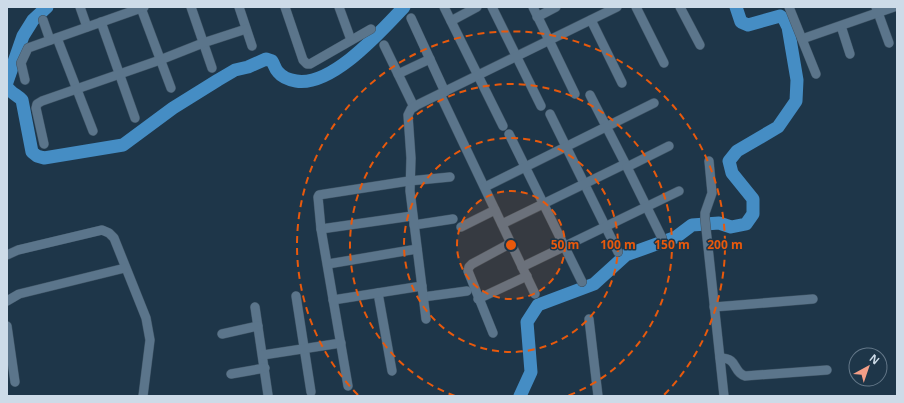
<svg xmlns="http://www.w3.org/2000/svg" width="904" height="403" font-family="'Open Sans',sans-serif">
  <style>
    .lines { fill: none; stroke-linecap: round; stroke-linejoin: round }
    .river { stroke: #458dc4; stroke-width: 13 }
    .minor-casing { stroke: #3d5263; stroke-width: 10 }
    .minor { stroke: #5b758b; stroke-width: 9 }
    .ring { fill: none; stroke: #e8590c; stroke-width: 2; stroke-dasharray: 7 5 }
    .centre { fill: #e8590c; stroke: #1e3649; stroke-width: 2 }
    .ring-label { font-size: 12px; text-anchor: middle; font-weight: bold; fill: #e8590c; stroke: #1e3649; stroke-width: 3; stroke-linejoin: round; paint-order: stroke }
  </style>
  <rect width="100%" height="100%" fill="#1e3649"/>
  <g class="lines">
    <g class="river">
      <path d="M7 82 23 36 33 20 47 7"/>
      <path d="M7 87C11 93 17 95 22 100L32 152 37 156 44 158 123 145 173 108 218 80 235 70 248 67 266 59 272 61C274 64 275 69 278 72 282 77 290 80 296 81 332 87 381 31 404 7"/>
      <path d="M520 396 531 372 527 322 538 305 594 284 626 255 676 237 692 225 719 223 731 227 746 224 753 214V199L732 173 729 161 737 151 778 127 796 101 797 80 788 27 784 19 780 16 748 25 741 22 736 7"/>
    </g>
    <g class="minor-casing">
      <g id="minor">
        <path d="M80 7 87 27"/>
        <path d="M191 7 212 68"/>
        <path d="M239 7 252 46"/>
        <path d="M285 7 303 60 307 64H310L371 29"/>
        <path d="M339 7 351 40"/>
        <path d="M444 7 503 126"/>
        <path d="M492 7 541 106"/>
        <path d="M533 7 575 94"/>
        <path d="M636 7 664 63"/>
        <path d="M680 7 700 45"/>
        <path d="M789 7 816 74"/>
        <path d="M876 7 889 43"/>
        <path d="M141 8 171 88"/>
        <path d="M537 17 556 7"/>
        <path d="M411 18 445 92"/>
        <path d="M43 20 50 40"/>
        <path d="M591 20 622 83"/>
        <path d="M451 21 477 7"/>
        <path d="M101 22 135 118"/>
        <path d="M841 26 850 54"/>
        <path d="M57 38 93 131"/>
        <path d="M802 39 894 7"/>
        <path d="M384 45 414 107"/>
        <path d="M398 74 430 59"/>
        <path d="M25 80 21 63 28 48 144 7"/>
        <path d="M440 94 535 294"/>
        <path d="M590 95 627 167"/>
        <path d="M550 114 618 252"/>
        <path d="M509 134 582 282"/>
        <path d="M44 144 36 108 37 104 42 101 160 60 203 43 246 29"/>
        <path d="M709 161 712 193 705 213V219L724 396"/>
        <path d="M485 187 654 103"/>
        <path d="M502 224 625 164"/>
        <path d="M414 225 453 219"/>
        <path d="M461 227 495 210"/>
        <path d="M321 229 412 216"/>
        <path d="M662 238 627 167 669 146"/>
        <path d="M7 255 18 250 102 230 109 233 114 238 146 318 150 340 143 396"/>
        <path d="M328 264 417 249"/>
        <path d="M522 267 679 191"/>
        <path d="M378 293 392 371"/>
        <path d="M296 296 311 392"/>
        <path d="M423 297 467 291"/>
        <path d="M478 299 527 276"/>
        <path d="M333 300 422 286"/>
        <path d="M7 301 19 294 125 268"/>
        <path d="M255 307 268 395"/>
        <path d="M714 307 813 299"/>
        <path d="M426 319 410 191 411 158 408 115 411 109 417 105 617 7"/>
        <path d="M589 319 598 396"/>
        <path d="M7 326 15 382"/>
        <path d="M493 333 468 271 469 267 472 264 511 243"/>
        <path d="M222 334 258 326"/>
        <path d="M263 355 341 343"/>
        <path d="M720 358C739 358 732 372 745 376L827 370"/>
        <path d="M231 374 265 368"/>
        <path d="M348 386 321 229 318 197 319 195 325 194 409 181 450 177"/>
      </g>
    </g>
    <use href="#minor" class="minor"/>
  </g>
  <circle cx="511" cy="245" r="54" fill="#e8590c" fill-opacity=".12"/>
  <g class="ring">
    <circle cx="511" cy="245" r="54"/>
    <circle cx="511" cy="245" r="107"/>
    <path d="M455 396A161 161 0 1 1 567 396"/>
    <path d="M358 395A214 214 0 1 1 664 395"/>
  </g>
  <circle cx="511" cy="245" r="6" class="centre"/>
  <g class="ring-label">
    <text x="565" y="249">50 m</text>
    <text x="618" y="249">100 m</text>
    <text x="672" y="249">150 m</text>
    <text x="725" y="249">200 m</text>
  </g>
  <rect width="904" height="403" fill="none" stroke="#cddbe8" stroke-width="16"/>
  <g transform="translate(868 367) rotate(40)"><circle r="19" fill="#1e3649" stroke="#647889"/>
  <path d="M0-3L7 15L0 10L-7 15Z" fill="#f49e87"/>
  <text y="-6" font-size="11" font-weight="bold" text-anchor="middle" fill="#cddbe8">N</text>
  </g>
</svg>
